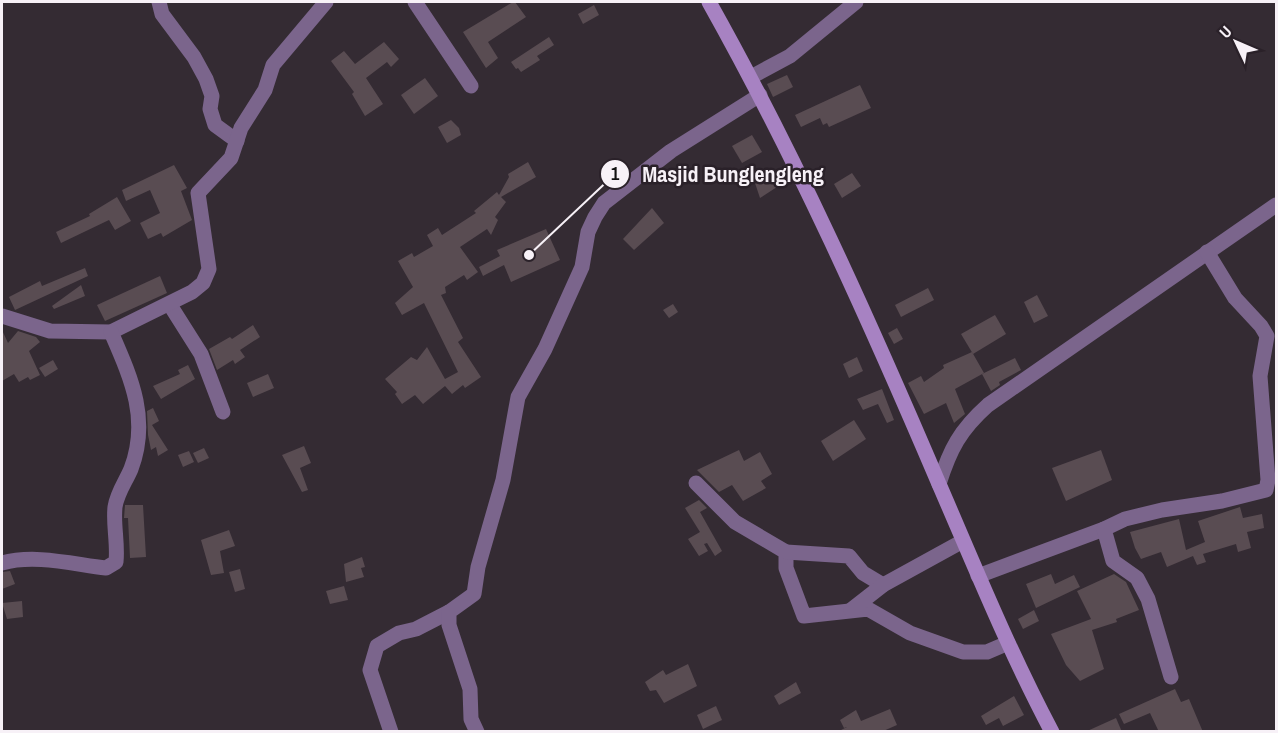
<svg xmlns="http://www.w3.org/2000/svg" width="1278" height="733" font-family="'Archivo Narrow',sans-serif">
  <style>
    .building { fill: #594c52 }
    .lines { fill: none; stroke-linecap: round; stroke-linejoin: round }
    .street { stroke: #7b658c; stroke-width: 15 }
    .secondary { stroke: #a782c2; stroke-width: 15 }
    .leader { fill: none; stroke: #f7f1f7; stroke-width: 2 }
    .callout-dot { fill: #f7f1f7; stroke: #2a2129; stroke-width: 2 }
    .mark-label { font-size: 18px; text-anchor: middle; font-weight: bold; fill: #111 }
    .callout-label { font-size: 22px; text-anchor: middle; font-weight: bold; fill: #f7f1f7; stroke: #2a2129; stroke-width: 5; stroke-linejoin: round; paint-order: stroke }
  </style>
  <rect width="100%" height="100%" fill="#342b33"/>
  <g class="building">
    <path d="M513 2H515L526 17 488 42 498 58 486 68 463 32Z"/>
    <path d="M594 5 599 15 583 24 578 14Z"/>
    <path d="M549 37 554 45 537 56 540 60 521 72 518 68 516 69 511 62Z"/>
    <path d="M384 42 399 59 391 67 387 62 366 78 383 104 365 116 352 94 354 92 331 61 344 51 355 64Z"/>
    <path d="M787 75 793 87 773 97 767 84Z"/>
    <path d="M425 78 438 96 414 114 401 95Z"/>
    <path d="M860 85 871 108 829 127 827 123 823 125 820 118 801 127 795 115Z"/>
    <path d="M451 120 459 128 461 135 447 143 438 127Z"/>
    <path d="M752 135 762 152 742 163 732 146Z"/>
    <path d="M528 162 536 177 501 197 506 202 495 217 498 220 491 235 487 229 460 247 478 272 467 280 464 275 445 287 446 293 441 295 463 338 458 342 481 377 465 388 463 385 452 394 445 386 423 404 415 395 402 404 395 394 397 392 385 379 411 357 417 360 427 347 445 379 458 372 424 303 402 315 395 303 413 287 398 261 412 253 414 257 433 246 427 235 438 228 442 235 476 213 474 211 497 192 499 195 509 177 508 174Z"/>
    <path d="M174 165 187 188 181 191 192 220 163 237 161 233 148 239 140 223 160 213 150 190 126 201 122 190Z"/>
    <path d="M772 173 780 185 760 198 755 183Z"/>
    <path d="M852 173 861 186 842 198 834 184Z"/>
    <path d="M117 197 131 221 115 230 109 220 61 243 56 232 90 216 89 214Z"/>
    <path d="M652 208 664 223 634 250 623 239Z"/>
    <path d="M546 229 560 260 511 282 504 265 483 276 479 267 500 256 497 250Z"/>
    <path d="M85 268 88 276 15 310 9 297 40 281 42 286Z"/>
    <path d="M160 276 167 293 105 321 97 305Z"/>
    <path d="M81 285 85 296 54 309 52 306Z"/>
    <path d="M928 288 934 300 901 317 895 305Z"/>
    <path d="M1037 295 1048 316 1034 323 1024 302Z"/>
    <path d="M673 304 678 312 669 318 663 310Z"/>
    <path d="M995 315 1006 334 973 354 961 334Z"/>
    <path d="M253 325 260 337 240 350 245 357 235 364 233 360 217 370 209 349 230 337 232 339Z"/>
    <path d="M897 328 903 339 894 344 888 333Z"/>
    <path d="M2 330 8 343 18 331 36 337 40 342 29 351 40 375 30 380 28 377 19 382 14 374 2 381Z"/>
    <path d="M972 352 984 373 955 389 965 414 954 423 946 403 924 414 908 383 921 376 924 382 944 368 943 365Z"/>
    <path d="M857 357 863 371 849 378 843 364Z"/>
    <path d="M1015 358 1021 370 999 382 1000 385 991 391 982 374Z"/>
    <path d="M53 360 58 369 45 377 39 368Z"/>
    <path d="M188 365 195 379 161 399 153 386 180 374 178 370Z"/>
    <path d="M268 374 274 388 253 397 247 383Z"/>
    <path d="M882 389 894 420 887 423 878 404 863 410 857 399Z"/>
    <path d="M153 408 159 421 152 425 168 450 158 456 156 447 151 450 148 435 147 411Z"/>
    <path d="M854 420 866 439 833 461 821 441Z"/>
    <path d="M304 446 311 463 300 468 308 490 302 492 282 455Z"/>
    <path d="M204 448 209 458 198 463 193 453Z"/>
    <path d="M739 450 744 461 760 452 772 474 761 481 766 488 743 501 732 485 719 492 697 470Z"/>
    <path d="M1101 450 1112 480 1066 501 1052 468Z"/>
    <path d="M189 451 194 462 183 467 178 455Z"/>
    <path d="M699 500 707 508 700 512 722 551 715 556 707 543 704 544 708 551 699 556 688 539 700 532 685 508Z"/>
    <path d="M125 505H143L146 557 130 558 128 518H124Z"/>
    <path d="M1240 507 1243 518 1262 514 1264 528 1247 532 1251 548 1238 552 1236 544 1203 554 1206 562 1197 565 1193 556 1167 567 1161 552 1141 559 1135 548 1130 532 1179 519 1186 550 1205 542 1198 521Z"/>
    <path d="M229 530 235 546 220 551 224 573 211 575 201 540Z"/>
    <path d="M362 557 365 567 361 568 364 577 346 582 344 564Z"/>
    <path d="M240 569 245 589 235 592 229 572Z"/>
    <path d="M10 571 15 584 2 589V572Z"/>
    <path d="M1051 574 1055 584 1074 575 1080 587 1036 608 1026 584Z"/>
    <path d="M1114 574 1126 582 1139 610 1116 619 1117 622 1092 630 1104 669 1080 681 1066 665 1051 634 1091 619 1077 591Z"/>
    <path d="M344 586 348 600 330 604 326 591Z"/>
    <path d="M22 601 23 617 7 619 2 603Z"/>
    <path d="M1034 610 1039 621 1023 629 1018 619Z"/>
    <path d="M688 664 697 686 664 703 656 690 650 691 645 682 663 670 666 675Z"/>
    <path d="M796 682 801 693 779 705 774 696Z"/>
    <path d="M1175 689 1181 702 1189 699 1203 732H1159L1150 713 1124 724 1119 714Z"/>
    <path d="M1014 696 1024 715 1003 726 999 718 986 725 981 716Z"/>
    <path d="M716 706 722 720 703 729 697 715Z"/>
    <path d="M890 709 897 725 881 732H837L847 727 844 728 840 720 856 710 861 721Z"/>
    <path d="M1116 718 1122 732H1085Z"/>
  </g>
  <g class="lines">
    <g class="street">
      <path d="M159 2 162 14 194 57 206 79 212 96 210 109 215 125 237 141"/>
      <path d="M415 2 471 86"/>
      <path d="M751 77 790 56 856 2"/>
      <path d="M170 305 201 354 223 412"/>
      <path d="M2 316 50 331 111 332 192 292 203 283 209 269 198 193 231 158 241 128 265 90 273 65 326 2"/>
      <path d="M696 483 735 522 786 552V568L804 616 868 609 910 633 963 652H987L1008 643"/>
      <path d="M939 484C950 449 960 430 988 405L1276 205"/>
      <path d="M786 552 849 556 863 573 883 585"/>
      <path d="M2 563C35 554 72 564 106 568L116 562C118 543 113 525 115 507 117 493 126 481 131 469 150 419 131 378 111 332"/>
      <path d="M978 576 1104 529"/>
      <path d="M851 610 883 585 963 541"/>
      <path d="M1171 677 1148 599 1137 578 1113 561 1104 529 1125 519 1162 510 1222 501 1266 490 1268 480 1260 376 1267 336 1261 326 1235 298 1207 252"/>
      <path d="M391 732 370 670 377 646 399 633 416 629 449 612"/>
      <path d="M477 732 471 719 470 689 449 625V612L474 594 478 567 503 480 518 397 545 349 582 267 588 232 595 217 604 203 671 151 760 95"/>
    </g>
    <path class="secondary" d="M709 2C796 157 869 320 939 484 975 567 1009 651 1052 732"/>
  </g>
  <path class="leader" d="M529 255L615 174"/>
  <g class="callout-dot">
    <circle cx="529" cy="255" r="6"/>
    <circle cx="615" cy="174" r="15"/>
  </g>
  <g class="mark-label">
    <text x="615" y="180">1</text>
  </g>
  <g class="callout-label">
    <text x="733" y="182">Masjid Bunglengleng</text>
  </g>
  <rect width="1278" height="733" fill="none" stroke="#f7f1f7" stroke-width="6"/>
  <g transform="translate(1236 42) rotate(314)" stroke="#2a2129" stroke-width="4.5" paint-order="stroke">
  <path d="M0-4.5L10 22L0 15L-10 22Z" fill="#f7f1f7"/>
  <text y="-9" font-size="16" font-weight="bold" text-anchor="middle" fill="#f7f1f7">U</text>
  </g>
</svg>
